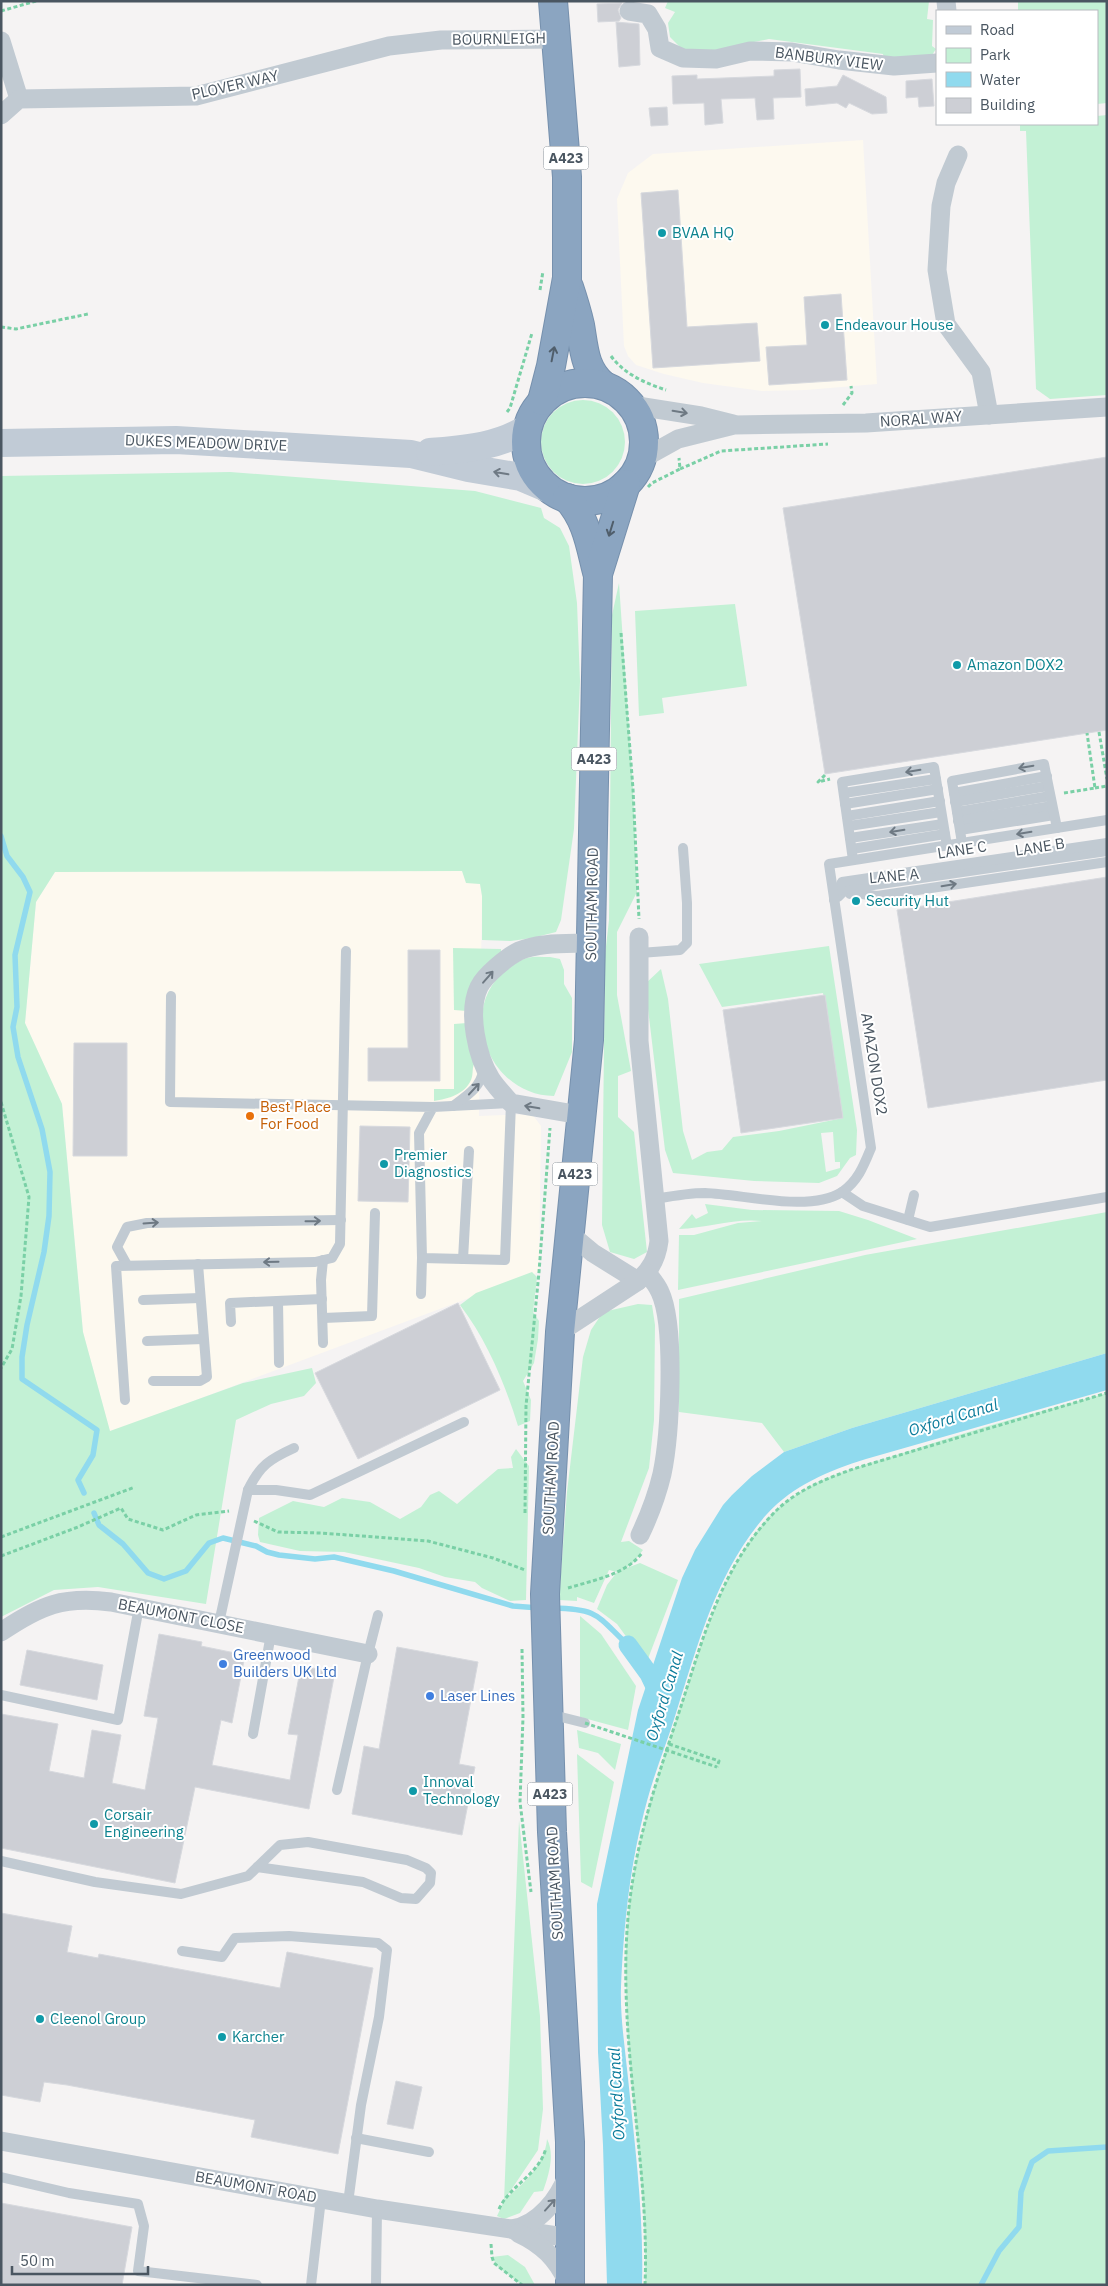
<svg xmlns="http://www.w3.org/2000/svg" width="1108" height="2286" font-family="'IBM Plex Sans',sans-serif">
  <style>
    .commercial { fill: #fdf9ef }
    .green { fill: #c3f1d5; fill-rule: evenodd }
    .water { fill: #90daee }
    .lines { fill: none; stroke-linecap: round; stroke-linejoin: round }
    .stream { stroke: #90daee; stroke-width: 5.5 }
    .canal { stroke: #90daee; stroke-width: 19 }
    .building { fill: #cdcfd5; stroke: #d7d9de }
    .highway-casing { stroke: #7690ad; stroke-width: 30 }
    .path { stroke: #7ad0a6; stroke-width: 3; stroke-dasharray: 4 2.5; stroke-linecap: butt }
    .lane { stroke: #c1cad2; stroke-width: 10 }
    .street { stroke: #c1cad2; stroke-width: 19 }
    .secondary { stroke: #c1cbd6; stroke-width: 28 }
    .highway { stroke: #8ba5c1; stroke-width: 28 }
    .path-bridge { stroke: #7ad0a6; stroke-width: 3; stroke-dasharray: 4 2.5; stroke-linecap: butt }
    .oneway { stroke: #505e6b }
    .oneway2 { stroke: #6e7983 }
    .oneway3 { stroke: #6e7984 }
    .culture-dot { fill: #0f9aa8; stroke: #fff; stroke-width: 2 }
    .food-dot { fill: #e8710a; stroke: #fff; stroke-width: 2 }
    .shop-dot { fill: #3f7fe0; stroke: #fff; stroke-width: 2 }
    .labels { text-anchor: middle; stroke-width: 4; stroke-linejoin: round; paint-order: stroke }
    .shield { fill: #fff; stroke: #808990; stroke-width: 1 }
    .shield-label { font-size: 14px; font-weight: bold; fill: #4a5661 }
    .street-label { font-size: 15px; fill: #4a5661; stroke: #fff }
    .culture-label { font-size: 15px; fill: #0d838f; stroke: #fff; text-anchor: start }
    .food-label { font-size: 15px; fill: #c56008; stroke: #fff; text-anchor: start }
    .shop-label { font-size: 15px; fill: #366cbe; stroke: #fff; text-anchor: start }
    .water-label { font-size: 16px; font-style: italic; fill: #0c7c9b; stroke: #fff }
  </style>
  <rect width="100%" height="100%" fill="#f5f3f3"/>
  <g class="commercial">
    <path d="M863 140 877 384 806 390 762 391 703 383 664 374 636 365 628 356 624 346 617 199 628 173 653 154Z"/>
    <path d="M462 871 480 883 482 896 479 1116 532 1114 541 1126 539 1272 110 1432 83 1332 62 1104 25 1023 36 902 55 872Z"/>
  </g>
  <g class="green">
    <path d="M668 1H929L927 19 933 20 932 46 936 49 932 55 884 59 883 54 769 39 710 51 685 52 670 37 668 23 675 12 665 8Z"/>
    <path d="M1018 1H1107V103L1097 104V11H1018Z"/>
    <path d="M1107 115V395L1050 399 1036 389 1026 131H1020V124H1097V116Z"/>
    <circle cx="583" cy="442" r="42"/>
    <path d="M230 472 475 491 541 508 544 518 560 528 569 546 577 603 580 681 574 829 561 920 556 932 532 938 511 941 482 940V896L480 884 466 883 462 871 55 872 36 902 25 1023 62 1104 83 1332 110 1431 243 1383 312 1368 316 1383 304 1396 271 1404 236 1420 206 1604 98 1587 54 1590 1 1617V476Z"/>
    <path d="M619 583 633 789 637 892 617 932V995L631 1071 618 1076V1117L634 1132 647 1252 634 1259 610 1252 602 1225 605 955 609 920 612 615Z"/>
    <path d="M735 604 747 686 662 698 664 713 639 716 635 611Z"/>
    <path d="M829 946 857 1130 856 1155 850 1158 837 1176 819 1183 754 1181 673 1173 665 1150 645 984 661 969 668 999 683 1131 692 1160 707 1152 722 1150 733 1137 779 1131 843 1118 823 993 722 1007 699 964ZM833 1132 835 1162H840V1168L826 1172 821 1133Z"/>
    <path d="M453 948 501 949V953L467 1011 454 1010Z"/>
    <path d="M550 957 560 959 564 970V984L572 998V1052L554 1096C490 1096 455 1010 507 969 513 965 520 960 527 958 534 956 542 957 550 957Z"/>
    <path d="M467 1023 476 1061C471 1067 474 1073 471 1080 465 1094 448 1099 434 1101V1089H454V1024Z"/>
    <path d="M705 1204 752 1210 839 1211 868 1220 917 1239 678 1290 679 1235H694L738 1223 762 1221C734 1218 707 1228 679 1229L692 1214 696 1219 708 1213Z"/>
    <path d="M1107 1212V1353L852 1428 784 1452 762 1423 679 1412V1299L865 1255Z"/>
    <path d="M532 1272 537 1277 533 1312 539 1321 538 1339 534 1363 523 1381 531 1400 530 1421 518 1426C505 1384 487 1340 460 1305L476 1293Z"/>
    <path d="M638 1304 652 1305 655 1325 654 1420 649 1468 621 1542 629 1541 643 1550 632 1564 624 1569 640 1563 678 1580 646 1664 617 1624 597 1609 607 1585 617 1572 609 1570 594 1603 577 1597V1601L559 1600 567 1492 583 1357 591 1330 603 1312Z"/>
    <path d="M1107 1393V2285H645C648 2185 627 2088 626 1989 625 1950 627 1910 634 1872 646 1802 672 1733 694 1666 713 1607 742 1528 797 1494 828 1474 865 1465 900 1454 968 1431 1037 1412 1107 1393Z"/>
    <path d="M516 1449 529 1466 526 1600 510 1601 482 1588 475 1582 445 1577 419 1568 344 1552 300 1551 260 1542 258 1535 259 1518 293 1501 324 1507 342 1498 370 1502 400 1519 421 1507 430 1495 439 1491 457 1504 498 1469 513 1468 511 1457Z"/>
    <path d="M580 1616 601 1634 636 1686 628 1730 580 1717Z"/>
    <path d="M577 1730 621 1744 615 1770 598 1753 579 1748Z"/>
    <path d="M577 1754 614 1782 592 1888 581 1882Z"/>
    <path d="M519 1820 540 2016 543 2109 538 2150 505 2199C524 2184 545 2164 547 2139 555 2154 549 2175 543 2191L534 2192 520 2213 504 2219 497 2216 504 2201Z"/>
    <path d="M508 2255 525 2267 535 2285H522L498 2267 492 2257Z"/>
  </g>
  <path class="water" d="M1107 1353V1390L866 1459C828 1471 794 1485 767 1514 717 1570 698 1644 676 1713 667 1743 655 1771 647 1801 630 1863 624 1922 621 1987 620 2017 625 2048 628 2078 635 2147 644 2215 642 2285H607L603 2145 598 2052 597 1904 638 1710 682 1578 695 1550 723 1505 732 1495 752 1476 784 1452 852 1428Z"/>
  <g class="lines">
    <g class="stream">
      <path d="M1 836 7 856 23 877 30 892 15 955 17 1007 13 1027 18 1057 42 1129 50 1172 49 1216 44 1252 27 1325 22 1357V1379L97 1430 93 1455 78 1480 84 1493"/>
      <path d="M94 1513 99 1525 123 1544 148 1573 164 1579 186 1571 209 1543 223 1538 256 1546 267 1552 279 1555 315 1559 334 1557 394 1571 513 1606 539 1608"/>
      <path d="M553 1608C599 1609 596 1615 628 1645"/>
      <path d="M981 2285 999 2251 1019 2227 1021 2192 1032 2162 1048 2151 1107 2147"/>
    </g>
    <path class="canal" d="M628 1645 649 1674 660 1697"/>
  </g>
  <g class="building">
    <path d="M622 3 618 10 621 18 619 21 598 22 597 4Z"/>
    <path d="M616 22 639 24 640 65 619 67Z"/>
    <path d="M800 69 801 97 773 98 774 119 757 120 755 98 721 99 723 123 705 125 704 103 673 104 672 76 697 75V79L774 76V70Z"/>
    <path d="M843 75 886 97 887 113 872 114 849 103 846 108 837 103 806 106 805 89 837 86Z"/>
    <path d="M932 79 934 106 919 107 918 97 906 98V81Z"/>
    <path d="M667 107 668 125 651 126 649 108Z"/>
    <path d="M678 190 687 327 757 323 760 361 653 368 641 193Z"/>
    <path d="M841 294 847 380 769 385 766 347 807 345 804 297Z"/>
    <path d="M1107 457V730L825 774 783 508Z"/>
    <path d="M1107 877V1080L928 1108 897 910Z"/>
    <path d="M408 950H440V1081H368V1048H408Z"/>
    <path d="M825 995 843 1118 741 1133 723 1010Z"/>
    <path d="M74 1043H127V1156H73Z"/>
    <path d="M360 1126 410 1127 408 1202 358 1201Z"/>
    <path d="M458 1303 500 1390 358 1459 315 1373Z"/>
    <path d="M159 1634 202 1642 201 1646 245 1655 232 1723 221 1720 212 1765 290 1780 298 1735 288 1734 301 1666 335 1672 309 1809 195 1787 175 1883 1 1848V1714L58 1724 49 1771 84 1778 92 1730 121 1735 112 1783 145 1790 158 1718 144 1716Z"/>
    <path d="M397 1647 478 1662 459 1764 475 1767 462 1835 352 1814 364 1746 379 1749Z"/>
    <path d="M27 1650 103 1665 97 1700 20 1685Z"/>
    <path d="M1 1913 72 1926 67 1952 98 1958 99 1954 280 1988 287 1952 373 1968 338 2154 251 2137 255 2120 67 2085 44 2082 40 2102 1 2095Z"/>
    <path d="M396 2081 422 2087 413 2129 387 2124Z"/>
    <path d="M1 2203 132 2227 122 2285H1Z"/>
  </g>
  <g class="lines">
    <g class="highway-casing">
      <g id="highway">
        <path d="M569 287C573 299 577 312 580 325 584 348 584 369 603 385"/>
        <circle cx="585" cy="442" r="59"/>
        <path d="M542 401 551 366 567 278V177L553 1"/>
        <path d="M567 498C587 520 590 545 597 572"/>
        <path d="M570 2285V2142L552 1832 545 1594 560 1332 589 1040 598 574 626 484"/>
      </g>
    </g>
    <g class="path">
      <path d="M1 11 36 1"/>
      <path d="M540 290 543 271"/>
      <path d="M1 327 16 329 88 314"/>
      <path d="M611 356C624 374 645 383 666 390"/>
      <path d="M843 405 852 393 851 386"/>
      <path d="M507 412 510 408 532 333"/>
      <path d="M680 469 721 451 828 444"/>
      <path d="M648 487 652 483 680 469 679 458"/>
      <path d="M621 633 633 789 639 919"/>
      <path d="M1099 732 1107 779"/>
      <path d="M825 775 818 782 830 779"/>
      <path d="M1095 788 1107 786"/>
      <path d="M1064 793 1095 788 1087 733"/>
      <path d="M1 1102 29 1197 21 1296 12 1349 1 1368"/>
      <path d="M525 1513 526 1406 539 1272 550 1128"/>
      <path d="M254 1521 278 1532 321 1533 428 1541 493 1558 525 1570"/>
      <path d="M1 1537 135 1487"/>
      <path d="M1 1556 78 1527 121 1508 128 1519 163 1530 196 1515 229 1511"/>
      <path d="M568 1588C594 1580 625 1575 642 1553"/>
      <path d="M522 1649 523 1717 520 1802 531 1892"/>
      <path d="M669 1744 719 1761 717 1767"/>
      <path d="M499 2209C510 2185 539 2175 546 2148"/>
      <path d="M491 2244 492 2257 494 2263 522 2285"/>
      <path d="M645 2285C649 2185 628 2088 626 1989 625 1950 627 1911 634 1873 644 1814 665 1756 683 1700 704 1634 723 1566 772 1515 794 1491 823 1480 853 1469L1107 1393"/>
    </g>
    <g class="lane">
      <path d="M844 793 936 779"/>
      <path d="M954 793 1047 776"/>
      <path d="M955 802 1048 786"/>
      <path d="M845 804 938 789"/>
      <path d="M957 812 1050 796"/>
      <path d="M847 816 940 801"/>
      <path d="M958 821 1052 806"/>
      <path d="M849 826 941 812"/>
      <path d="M960 830 1054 815"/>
      <path d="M850 838 943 824"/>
      <path d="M962 843 952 781 1044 764 1057 828"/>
      <path d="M852 849 945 834"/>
      <path d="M853 860 842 782 934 767 947 846"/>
      <path d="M850 894 854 893 877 896 1107 862"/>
      <path d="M838 897 846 889 1107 851"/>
      <path d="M834 900 842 882 1107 843"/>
      <path d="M640 953 680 950 687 943V903L683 848"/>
      <path d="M171 996 170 1102 433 1107 511 1103 505 1260 422 1258 419 1133 433 1107"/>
      <path d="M453 1106C468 1095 480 1088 484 1069"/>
      <path d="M842 1192 863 1206 930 1227 1107 1197"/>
      <path d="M655 1199C672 1196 688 1193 705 1193 743 1194 809 1213 842 1192 858 1181 864 1165 871 1148L829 864 1107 820"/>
      <path d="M908 1220 914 1195"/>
      <path d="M463 1259 469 1151"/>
      <path d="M323 1260 321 1280 323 1343"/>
      <path d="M127 1265 117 1247 127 1227 147 1223 341 1220"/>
      <path d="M421 1294 422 1258"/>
      <path d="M143 1300 200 1298"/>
      <path d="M278 1301 279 1363"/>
      <path d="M323 1318 372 1316 375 1213"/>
      <path d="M231 1322 230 1303 322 1299"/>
      <path d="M147 1341 203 1339"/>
      <path d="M153 1381H200L207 1377 198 1264"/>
      <path d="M125 1400 116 1266 315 1262 332 1258 340 1244 346 951"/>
      <path d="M248 1490H276L310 1495 464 1422"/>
      <path d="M219 1623 248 1490C260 1465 270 1459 294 1448"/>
      <path d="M1 1695 118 1720 139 1607"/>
      <path d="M549 1714 585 1723"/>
      <path d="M253 1734 271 1634"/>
      <path d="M337 1790 368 1654 378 1615"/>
      <path d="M1 1861 95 1882 181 1894 248 1876 280 1845 308 1842 407 1860 426 1868 431 1873 430 1883 416 1899 401 1898 363 1882 257 1867"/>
      <path d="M182 1951 222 1957 235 1938 289 1936 378 1943 387 1950 379 2017 361 2105 348 2203"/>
      <path d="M356 2138 429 2152"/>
      <path d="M1 2177 69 2193 138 2204 144 2226 138 2271 257 2285"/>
      <path d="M311 2285 321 2199"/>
      <path d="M376 2285 377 2209"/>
    </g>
    <g class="street">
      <path d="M946 1 947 11"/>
      <path d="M629 11 648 14 657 29 660 48 683 58 716 59 750 51 792 52 839 60 894 66 937 63"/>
      <path d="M1 41 19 99"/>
      <path d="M1 115 19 99 196 96 389 46 441 40 557 39"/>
      <path d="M958 155 946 183 941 206 937 270 946 324 981 372 989 415"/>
      <path d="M631 405 701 416 733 424"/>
      <path d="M642 459 678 439 734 425 866 423 1107 407"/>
      <path d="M580 1115 511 1103C504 1095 497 1088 491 1079 477 1057 467 1012 479 987 485 975 507 957 519 951 540 942 568 944 591 943"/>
      <path d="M569 1233 593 1253 638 1281"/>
      <path d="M560 1332 638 1281C651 1270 657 1258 659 1241L639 1041V937"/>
      <path d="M640 1535C649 1516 657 1495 662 1474 670 1436 676 1326 660 1292 657 1285 652 1279 647 1273"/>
      <path d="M1 1632C41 1605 63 1596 111 1602L368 1654"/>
      <path d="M1 2141 377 2209 571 2238"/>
      <path d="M512 2229C539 2225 559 2198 568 2174"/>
      <path d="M518 2233C542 2244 557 2259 568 2283"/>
    </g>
    <g class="secondary">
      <path d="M1 443 176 440 411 454 468 468 521 477 547 488"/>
      <path d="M430 452C463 449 499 447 527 428"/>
    </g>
    <use href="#highway" class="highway"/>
    <path class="path-bridge" d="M585 1723 717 1767"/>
  </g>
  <defs><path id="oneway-shaft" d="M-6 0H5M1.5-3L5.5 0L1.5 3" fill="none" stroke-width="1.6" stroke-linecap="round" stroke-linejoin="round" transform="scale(1.25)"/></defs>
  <g class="oneway">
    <use href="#oneway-shaft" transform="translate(553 354) rotate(-79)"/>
    <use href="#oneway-shaft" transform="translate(611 529) rotate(107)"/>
  </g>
  <g class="oneway2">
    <use href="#oneway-shaft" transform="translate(680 412) rotate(9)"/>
    <use href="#oneway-shaft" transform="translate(1026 767) rotate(170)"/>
    <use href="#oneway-shaft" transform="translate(913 771) rotate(171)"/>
    <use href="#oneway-shaft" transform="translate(897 831) rotate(171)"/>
    <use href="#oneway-shaft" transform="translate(1024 833) rotate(171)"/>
    <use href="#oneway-shaft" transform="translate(949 885) rotate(-9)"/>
    <use href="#oneway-shaft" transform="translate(488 977) rotate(-49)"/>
    <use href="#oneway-shaft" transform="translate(474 1089) rotate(-47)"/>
    <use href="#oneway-shaft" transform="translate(532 1107) rotate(-170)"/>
    <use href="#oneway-shaft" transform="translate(313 1221) rotate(-1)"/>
    <use href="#oneway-shaft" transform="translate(151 1223) rotate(-4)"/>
    <use href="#oneway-shaft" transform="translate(271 1262) rotate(179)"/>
    <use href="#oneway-shaft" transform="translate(550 2205) rotate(-48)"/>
  </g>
  <use class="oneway3" href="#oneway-shaft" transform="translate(501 473) rotate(-170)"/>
  <g class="culture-dot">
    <circle cx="662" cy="233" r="5"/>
    <circle cx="825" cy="325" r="5"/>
    <circle cx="957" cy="665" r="5"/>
    <circle cx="856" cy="901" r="5"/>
    <circle cx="384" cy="1164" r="5"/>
    <circle cx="413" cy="1791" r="5"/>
    <circle cx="94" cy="1824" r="5"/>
    <circle cx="40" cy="2019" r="5"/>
    <circle cx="222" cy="2037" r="5"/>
  </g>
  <circle class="food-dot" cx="250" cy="1116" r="5"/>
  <g class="shop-dot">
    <circle cx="223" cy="1664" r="5"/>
    <circle cx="430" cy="1696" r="5"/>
  </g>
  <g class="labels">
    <g class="shield">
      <rect x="543.5" y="146.5" width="45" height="23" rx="4"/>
      <rect x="571.5" y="747.5" width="45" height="23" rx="4"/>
      <rect x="552.5" y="1162.5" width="45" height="23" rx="4"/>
      <rect x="527.5" y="1782.5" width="45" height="23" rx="4"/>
    </g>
    <g class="shield-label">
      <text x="566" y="163">A423</text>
      <text x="594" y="764">A423</text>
      <text x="575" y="1179">A423</text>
      <text x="550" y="1799">A423</text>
    </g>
    <g class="street-label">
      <text transform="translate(499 39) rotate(-1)" y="5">BOURNLEIGH</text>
      <text transform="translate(829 59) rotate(7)" y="5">BANBURY VIEW</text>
      <text transform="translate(235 85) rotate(-13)" y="5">PLOVER WAY</text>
      <text transform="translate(921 419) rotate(-4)" y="5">NORAL WAY</text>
      <text transform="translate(206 443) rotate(2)" y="5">DUKES MEADOW DRIVE</text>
      <text transform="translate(1040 847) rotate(-9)" y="5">LANE B</text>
      <text transform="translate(962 850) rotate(-9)" y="5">LANE C</text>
      <text transform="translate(894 876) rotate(-5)" y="5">LANE A</text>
      <text transform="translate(592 904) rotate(-89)" y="5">SOUTHAM ROAD</text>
      <text transform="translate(874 1064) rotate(81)" y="5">AMAZON DOX2</text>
      <text transform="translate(551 1478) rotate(-87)" y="5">SOUTHAM ROAD</text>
      <text transform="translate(181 1616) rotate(11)" y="5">BEAUMONT CLOSE</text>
      <text transform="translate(555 1883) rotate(-93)" y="5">SOUTHAM ROAD</text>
      <text transform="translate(256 2187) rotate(10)" y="5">BEAUMONT ROAD</text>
    </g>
    <g class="culture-label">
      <text x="672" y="238">BVAA HQ</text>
      <text x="835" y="330">Endeavour House</text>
      <text x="967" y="670">Amazon DOX2</text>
      <text x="866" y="906">Security Hut</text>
      <text x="394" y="1160">Premier<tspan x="394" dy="17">Diagnostics</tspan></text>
      <text x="423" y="1787">Innoval<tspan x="423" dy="17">Technology</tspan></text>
      <text x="104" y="1820">Corsair<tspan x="104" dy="17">Engineering</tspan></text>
      <text x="50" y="2024">Cleenol Group</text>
      <text x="232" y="2042">Karcher</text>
    </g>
    <g class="food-label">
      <text x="260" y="1112">Best Place<tspan x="260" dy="17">For Food</tspan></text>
    </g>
    <g class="shop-label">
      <text x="233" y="1660">Greenwood<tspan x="233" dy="17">Builders UK Ltd</tspan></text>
      <text x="440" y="1701">Laser Lines</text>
    </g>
    <g class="water-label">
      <text transform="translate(953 1417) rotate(-17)" y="6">Oxford Canal</text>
      <text transform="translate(664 1696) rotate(-73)" y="6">Oxford Canal</text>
      <text transform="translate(616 2094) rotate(-93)" y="6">Oxford Canal</text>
    </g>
  </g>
  <rect width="1108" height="2286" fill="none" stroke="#4a5661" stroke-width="5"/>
  <rect x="936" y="10" width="162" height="115" fill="#ffffff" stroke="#b7bbc0"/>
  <rect x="946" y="26" width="25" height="8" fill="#c1cbd6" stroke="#b7bbc0"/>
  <text x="980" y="35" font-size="15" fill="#4a5661">Road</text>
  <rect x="946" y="48" width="25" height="15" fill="#c3f1d5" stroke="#b7bbc0"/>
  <text x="980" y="60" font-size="15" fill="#4a5661">Park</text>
  <rect x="946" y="72" width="25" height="15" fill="#90daee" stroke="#b7bbc0"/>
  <text x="980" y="85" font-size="15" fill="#4a5661">Water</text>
  <rect x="946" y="98" width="25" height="15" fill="#cdcfd5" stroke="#b7bbc0"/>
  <text x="980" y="110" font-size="15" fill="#4a5661">Building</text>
  <path d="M12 2266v8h136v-8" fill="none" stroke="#4a5661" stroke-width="2.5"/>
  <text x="20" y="2266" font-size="15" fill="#4a5661" stroke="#ffffff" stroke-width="4" paint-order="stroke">50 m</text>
</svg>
